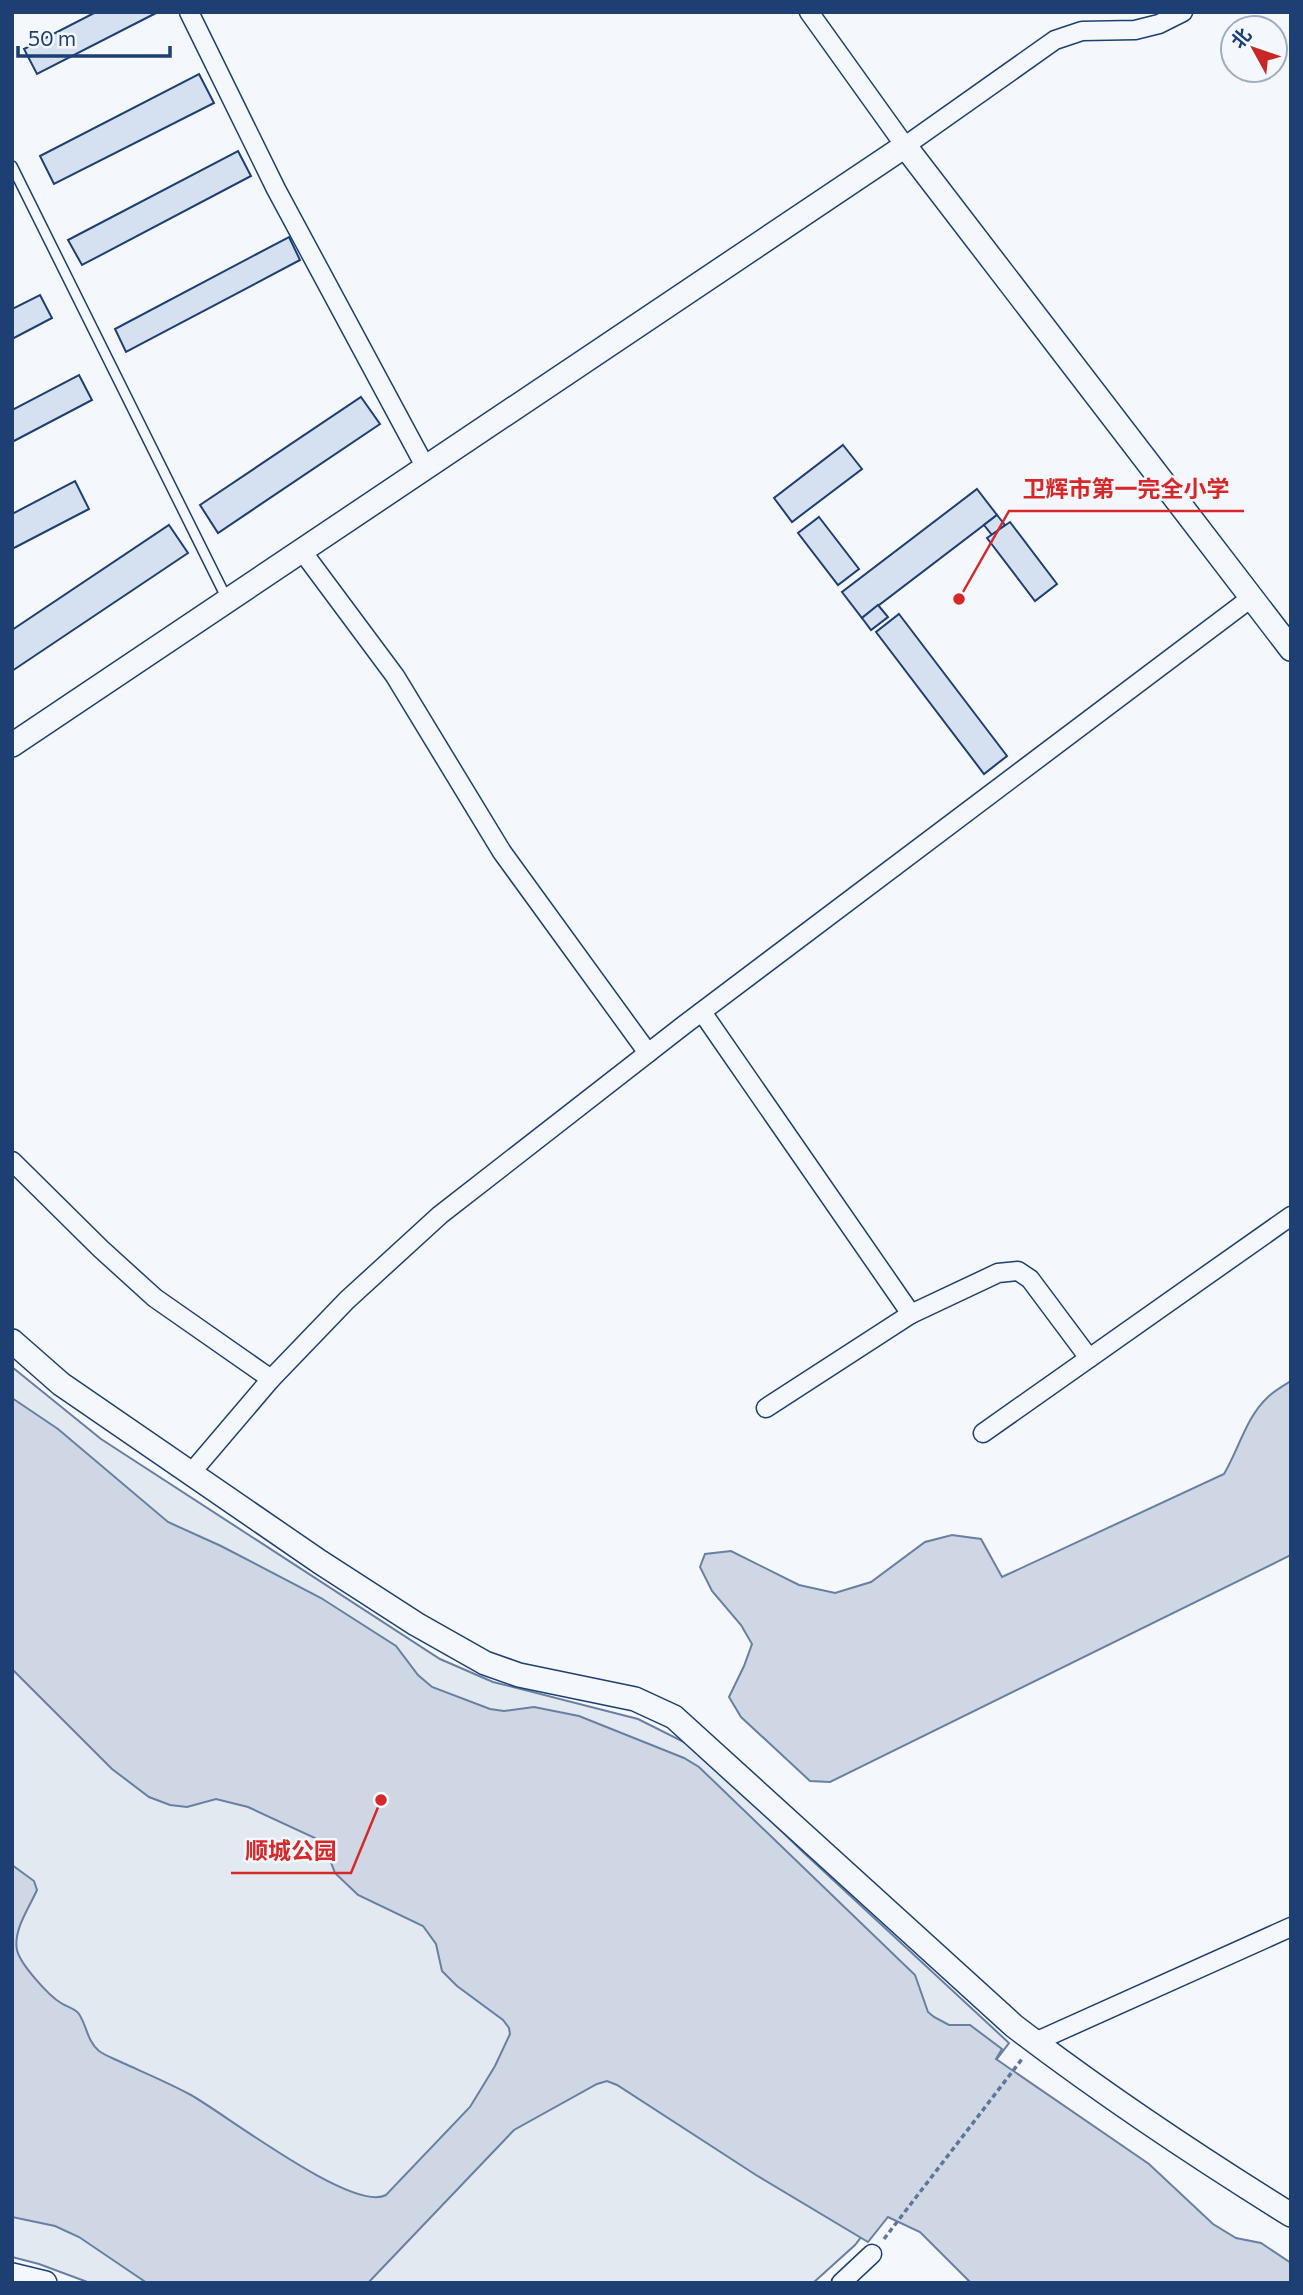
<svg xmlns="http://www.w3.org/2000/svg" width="1303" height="2295" font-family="Commissioner,'Noto Sans SC',sans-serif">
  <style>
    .green { fill: #e3e9f0; stroke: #687fa3; stroke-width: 2 }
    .water { fill: #cfd7e4; stroke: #687fa3; stroke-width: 2 }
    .building { fill: #d5e0f0; stroke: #1d3f73; stroke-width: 2 }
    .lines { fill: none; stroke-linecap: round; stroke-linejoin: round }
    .service-casing { stroke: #1d3f73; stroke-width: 12 }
    .minor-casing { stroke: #1d3f73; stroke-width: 21 }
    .tertiary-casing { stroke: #1d3f73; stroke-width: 26 }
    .path { stroke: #5e769c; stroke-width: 3.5; stroke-dasharray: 5 3.5; stroke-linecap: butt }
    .service { stroke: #f4f7fb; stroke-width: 9 }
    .minor { stroke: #f4f7fb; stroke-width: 18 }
    .tertiary { stroke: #f4f7fb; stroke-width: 23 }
    .leader { fill: none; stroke: #d62828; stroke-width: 2.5 }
    .callout-dot { fill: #d62828; stroke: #f4f7fb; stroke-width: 2.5 }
    .callout-label { font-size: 23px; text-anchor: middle; font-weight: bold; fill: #d62828; stroke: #f4f7fb; stroke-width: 5; stroke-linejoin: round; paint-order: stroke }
  </style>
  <rect width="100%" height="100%" fill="#f4f7fb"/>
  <path class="green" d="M12 1367 101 1439 440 1659 493 1682 638 1719 696 1748 803 1852 1009 2043 855 2245 813 2283H90L39 2264 12 2257Z"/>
  <g class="water">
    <path d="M1291 1381V1555L830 1782 810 1781 741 1717 729 1697 744 1666 752 1644 741 1625 712 1591 700 1567 705 1554 731 1551 799 1585 835 1593 871 1582 925 1542 952 1535 981 1539 1002 1577 1224 1474C1239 1449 1246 1417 1268 1397 1274 1391 1283 1386 1291 1381Z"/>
    <path d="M12 1398 58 1429 168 1522 221 1546 321 1598 396 1646 418 1675 432 1687 490 1709 504 1711 534 1707 579 1716 684 1758 699 1767 915 1975 928 2012 934 2017 949 2025H970L1002 2049 996 2059 1149 2164 1213 2224 1236 2238 1261 2243 1291 2263V2283H971L920 2232 888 2217 868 2242 756 2175 617 2085 607 2081 597 2084 514 2130 368 2283H147L79 2237 55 2226 12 2217V1865L34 1881 37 1890C29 1908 13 1930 17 1950 20 1964 49 1996 61 2003 67 2007 75 2008 79 2014 87 2026 87 2041 99 2051 106 2056 115 2059 123 2063 145 2073 169 2083 191 2095 225 2114 353 2213 386 2195L470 2107 495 2066 510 2034 509 2028 503 2020 457 1986 442 1971 436 1944 423 1926 358 1895 335 1873 327 1852 315 1838 248 1807 216 1799 187 1807 170 1805 149 1797 112 1769 12 1669Z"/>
  </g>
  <g class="building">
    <path d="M96 12H158L37 74 24 49Z"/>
    <path d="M199 74 214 103 54 184 40 156Z"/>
    <path d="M238 151 251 176 82 265 68 240Z"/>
    <path d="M289 237 300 260 126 352 115 329Z"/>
    <path d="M40 295 52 318 12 339V309Z"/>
    <path d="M79 375 92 400 12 442V410Z"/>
    <path d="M361 397 380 424 218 533 200 505Z"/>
    <path d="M843 445 862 469 792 522 774 498Z"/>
    <path d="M75 481 89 509 12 549V514Z"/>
    <path d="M977 489 997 515 862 618 842 592Z"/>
    <path d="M997 515 1005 525 992 535 984 525Z"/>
    <path d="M819 517 859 569 838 585 798 533Z"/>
    <path d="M1010 522 1057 584 1035 601 987 538Z"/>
    <path d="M169 525 188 553 12 671V630Z"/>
    <path d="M878 605 888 617 871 630 862 618Z"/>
    <path d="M899 614 1007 756 984 774 876 632Z"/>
  </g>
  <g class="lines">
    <g class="service-casing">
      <path id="service" d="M12 166 227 599"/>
    </g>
    <g class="minor-casing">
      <g id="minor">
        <path d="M189 12 276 189 426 468"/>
        <path d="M809 12 905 146 1055 40 1082 31 1135 30 1159 24 1183 12"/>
        <path d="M302 551 395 676 502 852 648 1053"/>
        <path d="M702 1012 911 1314 766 1408"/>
        <path d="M12 1161 101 1249 155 1298 271 1379"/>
        <path d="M911 1314 998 1273 1018 1271 1030 1279 1089 1358"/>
        <path d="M983 1433 1291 1216"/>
        <path d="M191 1473 271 1379 347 1300 440 1215 684 1025 1251 598"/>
        <path d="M1035 2042 1291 1927"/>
        <path d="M841 2283 872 2254"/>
      </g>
    </g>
    <g class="tertiary-casing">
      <g id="tertiary">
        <path d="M12 745 905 146 1291 649"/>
        <path d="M12 1341 61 1384 320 1562 416 1624 485 1663 519 1675 635 1699 674 1717 1014 2026C1103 2094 1196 2156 1291 2215"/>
        <path d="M12 2275 45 2283"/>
      </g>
    </g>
    <path class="path" d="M884 2239 1022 2059"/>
    <use href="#service" class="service"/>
    <use href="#minor" class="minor"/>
    <use href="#tertiary" class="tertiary"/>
  </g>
  <path class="leader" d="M959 599L1009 511H1244M381 1800L351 1873H231"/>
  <g class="callout-dot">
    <circle cx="959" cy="599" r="7"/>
    <circle cx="381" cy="1800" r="7"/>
  </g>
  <g class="callout-label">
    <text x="1126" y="497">卫辉市第一完全小学</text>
    <text x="291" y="1859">顺城公园</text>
  </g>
  <rect width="1303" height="2295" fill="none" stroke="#1d3f73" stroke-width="28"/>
  <g transform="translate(1254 49) rotate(310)"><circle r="33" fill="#f4f7fb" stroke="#9eadc5" stroke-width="2"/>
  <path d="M0-5L12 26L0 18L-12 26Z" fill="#c62828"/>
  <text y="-10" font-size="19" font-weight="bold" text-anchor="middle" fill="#1d3f73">北</text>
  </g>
  <path d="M18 46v10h152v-10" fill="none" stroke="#1d3f73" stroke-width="3.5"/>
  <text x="28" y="46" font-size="21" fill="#1d3f73" stroke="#f4f7fb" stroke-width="5" paint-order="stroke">50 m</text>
</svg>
